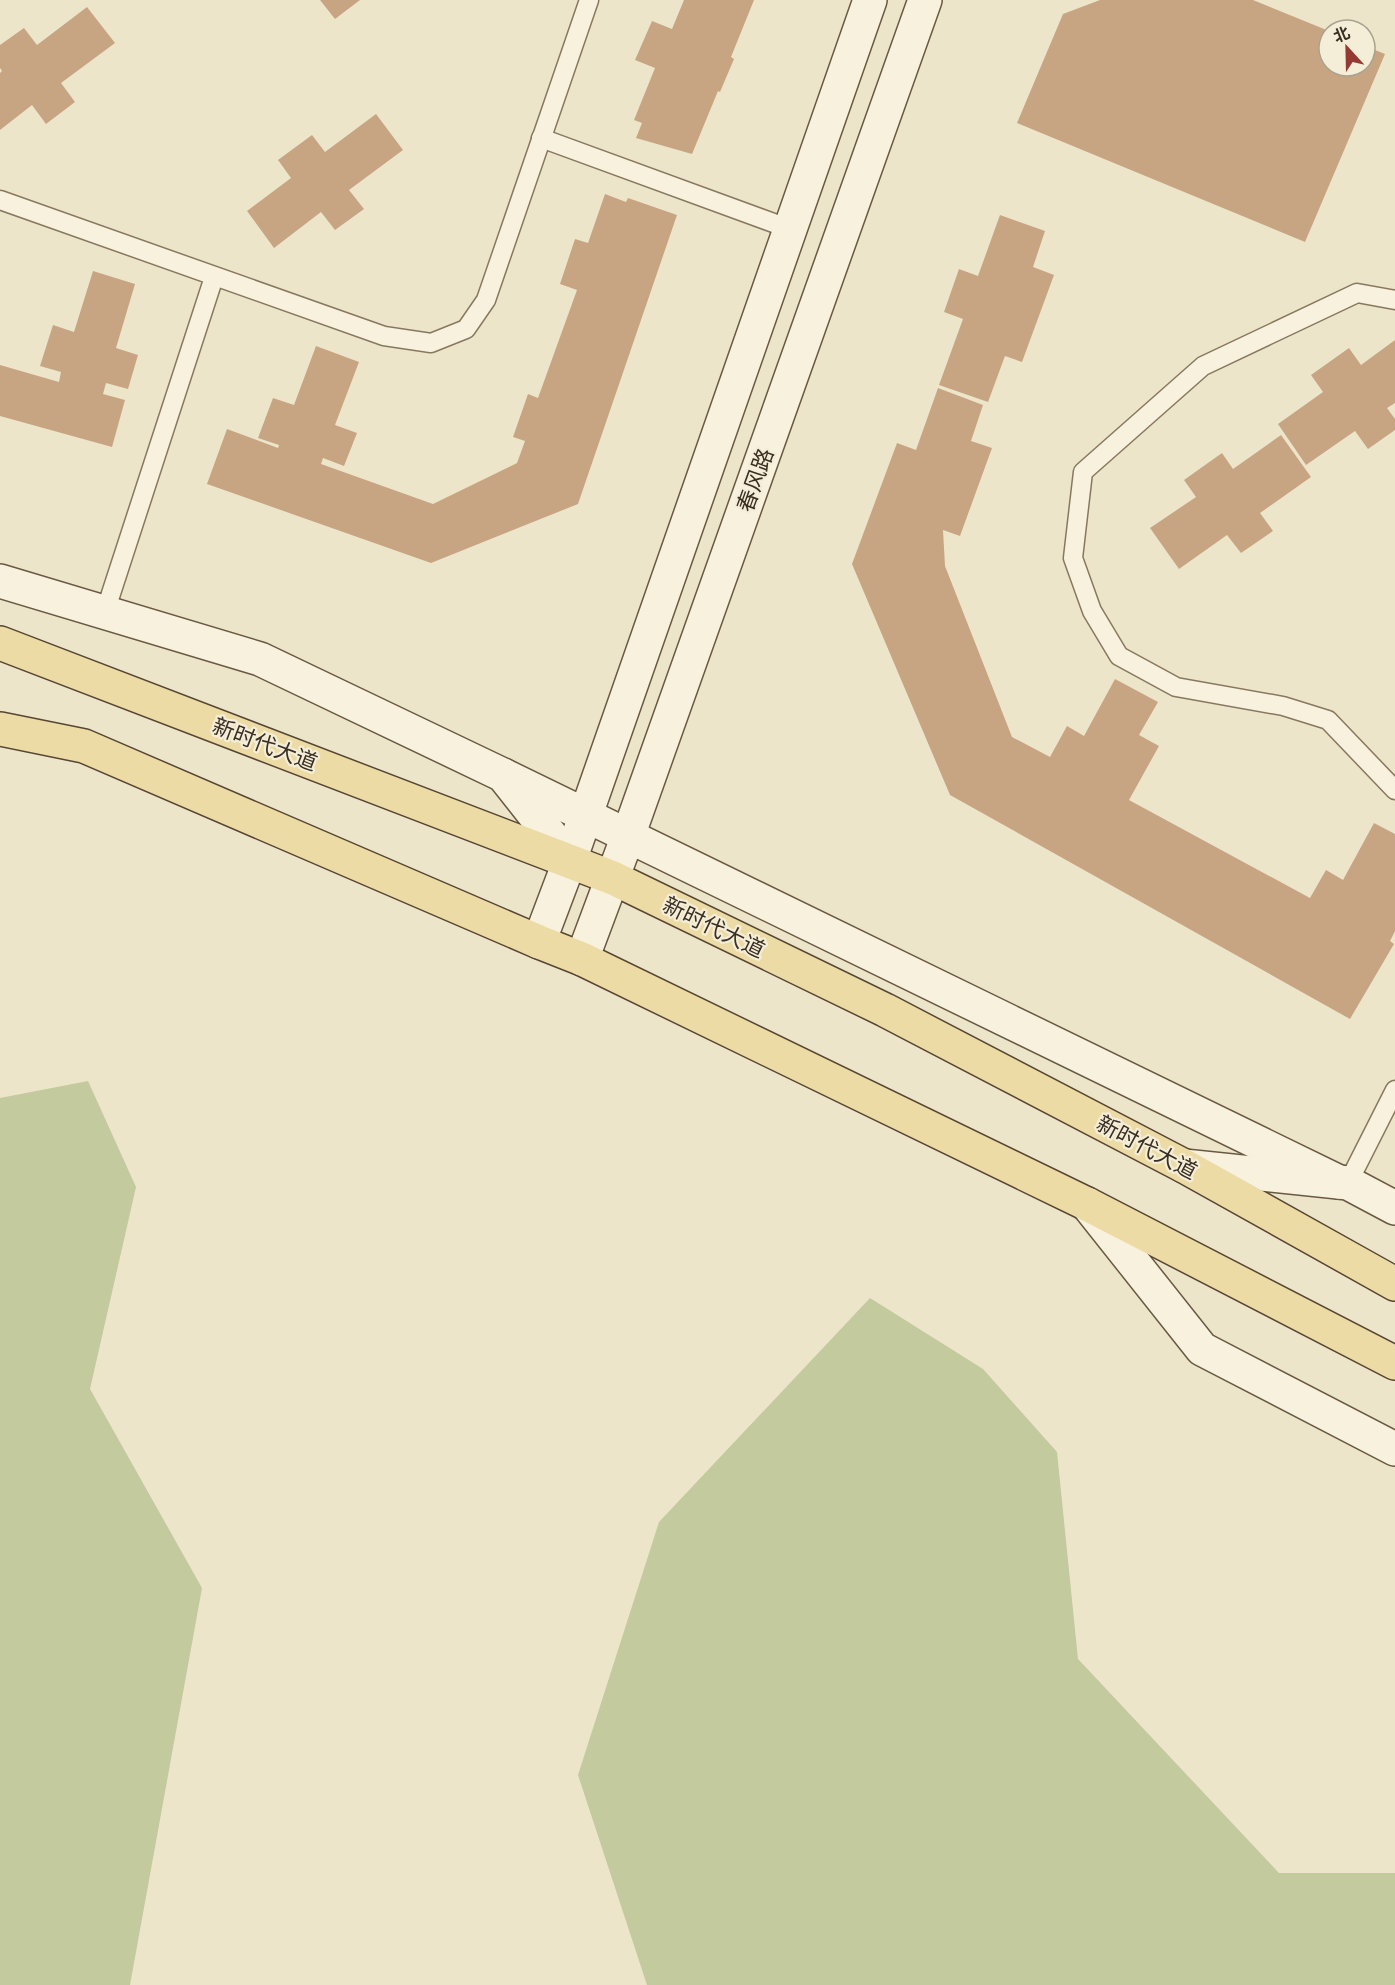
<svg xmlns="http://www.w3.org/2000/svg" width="1395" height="1985" font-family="'Zilla Slab','Noto Sans SC',serif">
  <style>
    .green { fill: #c2ca9e }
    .building { fill: #c8a582 }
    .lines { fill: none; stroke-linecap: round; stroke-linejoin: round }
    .lane-casing { stroke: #88785f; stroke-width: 21 }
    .secondary-casing { stroke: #6a5942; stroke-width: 36 }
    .primary-casing { stroke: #574633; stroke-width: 36 }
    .lane { stroke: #f7f1dd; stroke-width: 18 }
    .secondary { stroke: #f7f1dd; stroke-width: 33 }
    .primary { stroke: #ecdba5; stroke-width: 33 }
    .labels { text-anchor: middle; stroke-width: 4.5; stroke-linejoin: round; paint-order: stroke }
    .street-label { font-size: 22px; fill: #3a2f22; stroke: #f4eed9 }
  </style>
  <rect width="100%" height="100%" fill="#ede5ca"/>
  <g class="green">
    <path d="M88 1081 136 1187 90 1389 202 1588 130 1985H0V1098Z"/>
    <path d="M870 1298 983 1369 1057 1452 1078 1659 1279 1873H1395V1985H647L578 1775 659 1522Z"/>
  </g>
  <g class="building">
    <path d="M320 0H360L335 19Z"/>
    <path d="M684 0H754L731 57 734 59 720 92 718 91 692 154 636 138 642 123 634 120 655 68 635 60 652 21 672 29Z"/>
    <path d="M1100 0H1253L1329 31V66H1365V46L1385 54 1305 242 1017 123 1063 14Z"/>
    <path d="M87 7 115 43 61 83 75 102 46 124 32 105 0 130V73L2 71 0 68V45L24 28 37 45Z"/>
    <path d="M376 114 403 150 349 190 364 209 335 230 321 212 274 248 247 211 291 178 278 160 312 135 325 152Z"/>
    <path d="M605 194 626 202 628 198 677 215 578 504 431 563 207 484 227 429 278 448 279 445 258 438 273 398 294 405 316 346 359 362 335 425 357 433 344 466 323 458 321 464 433 504 517 463 525 441 513 437 528 394 538 398 577 290 560 284 575 239 588 243Z"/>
    <path d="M1000 215 1045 231 1033 267 1054 275 1022 362 1005 356 988 402 939 385 963 319 944 312 959 269 978 276Z"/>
    <path d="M93 271 135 284 116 348 138 355 128 389 106 383 103 394 125 400 112 447 0 416V365L59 382 61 372 40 366 53 325 74 332Z"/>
    <path d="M1395 340V403L1387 408 1395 419V430L1368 449 1355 431 1306 465 1278 424 1323 392 1311 375 1349 348 1361 365Z"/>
    <path d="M938 388 983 405 971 441 992 448 960 536 943 530 945 566 1012 737 1050 757 1067 726 1084 736 1115 679 1158 702 1139 735 1159 746 1129 800 1310 898 1326 870 1343 880 1374 823 1395 834V931L1390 941 1394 944 1350 1019 950 795 852 564 897 443 916 450Z"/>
    <path d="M1281 435 1311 477 1260 513 1273 531 1241 553 1227 535 1179 569 1150 528 1196 497 1184 480 1222 453 1233 469Z"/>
  </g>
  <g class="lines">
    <g class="lane-casing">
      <g id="lane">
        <path d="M541 138 790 229"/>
        <path d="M0 200 384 336 431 343 466 329 486 300 589 0"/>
        <path d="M1395 300 1357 293 1203 366 1083 472 1073 558 1092 611 1119 656 1176 687 1283 706 1328 720 1395 790"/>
        <path d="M105 612 214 277"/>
        <path d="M1348 1183 1395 1090"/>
      </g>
    </g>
    <g class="secondary-casing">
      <g id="secondary">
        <path d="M0 581 260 659 503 775 570 860"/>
        <path d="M503 775 1339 1182"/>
        <path d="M539 942 570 860 870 0"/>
        <path d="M582 959 628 836 925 0"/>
        <path d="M1184 1166 1348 1183 1395 1208"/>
        <path d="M1087 1204 1202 1349 1395 1449"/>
      </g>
    </g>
    <g class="primary-casing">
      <g id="primary">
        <path d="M0 643 613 878 885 1010 1184 1166 1395 1284"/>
        <path d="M0 729 84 746 539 942 582 959 1087 1204 1395 1363"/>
      </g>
    </g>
    <use href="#lane" class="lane"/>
    <use href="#secondary" class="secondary"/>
    <use href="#primary" class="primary"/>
  </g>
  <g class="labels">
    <g class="street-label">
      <text transform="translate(755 480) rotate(-70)" y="8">春风路</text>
      <text transform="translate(265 744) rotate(21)" y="8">新时代大道</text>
      <text transform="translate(714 927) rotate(26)" y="8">新时代大道</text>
      <text transform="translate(1147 1147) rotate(28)" y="8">新时代大道</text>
    </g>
  </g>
  <g transform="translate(1347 48) rotate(338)"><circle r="28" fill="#f4eed9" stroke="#aaa290" stroke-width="1.5"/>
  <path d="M0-4.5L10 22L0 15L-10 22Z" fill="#943933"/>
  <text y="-9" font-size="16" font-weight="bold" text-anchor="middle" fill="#3a2f22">北</text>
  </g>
</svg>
